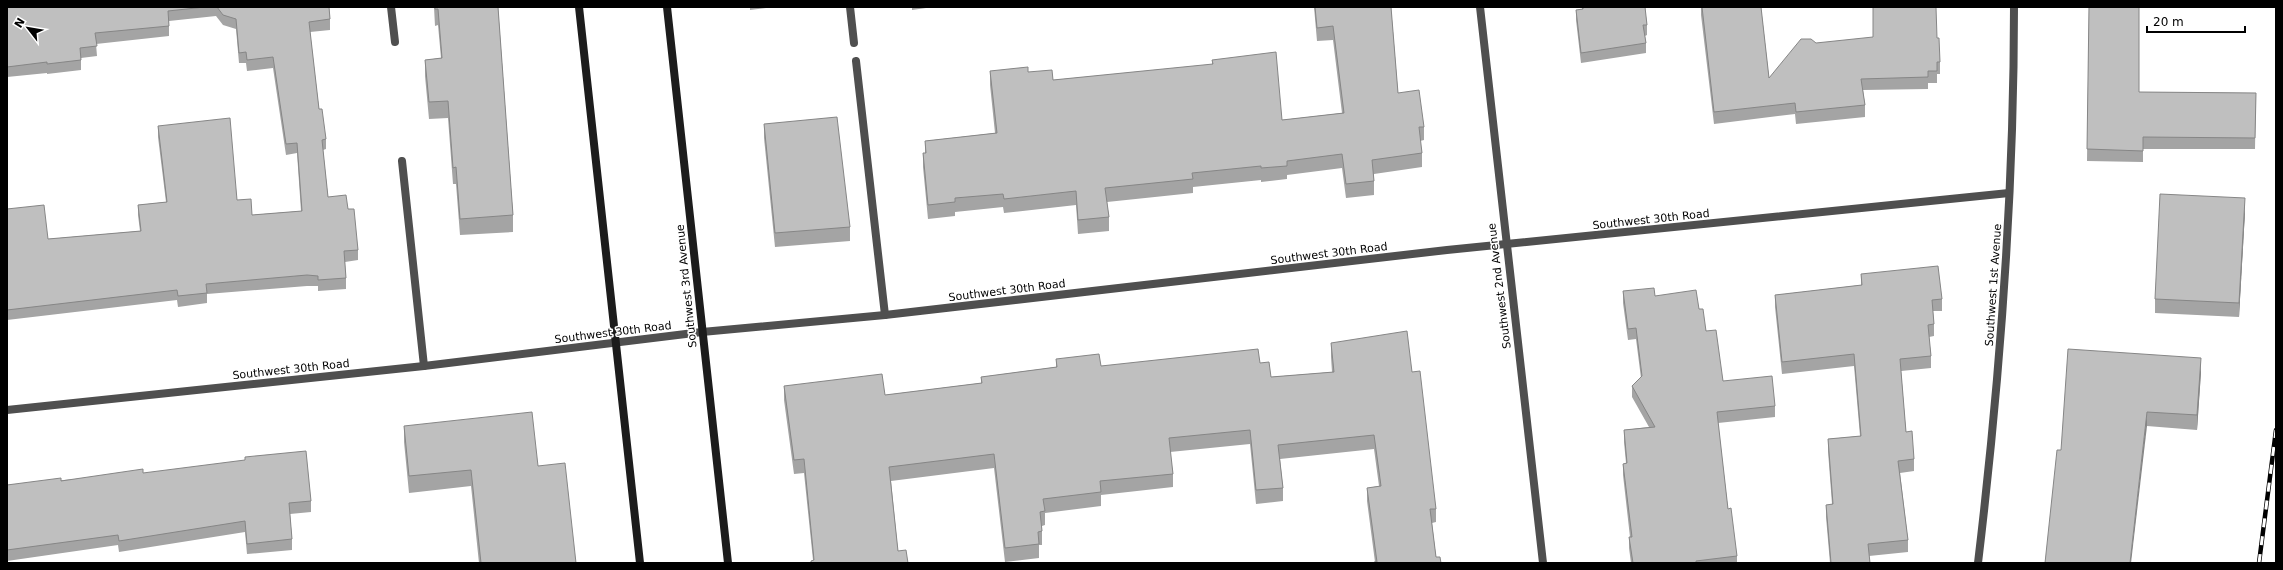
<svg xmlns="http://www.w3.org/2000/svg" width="2283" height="570" font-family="'DejaVu Sans',sans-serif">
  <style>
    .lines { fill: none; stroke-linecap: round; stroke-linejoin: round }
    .service { stroke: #4f4f4f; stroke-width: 8 }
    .minor { stroke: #4f4f4f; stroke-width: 8 }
    .secondary { stroke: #1c1c1c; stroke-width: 8 }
    .rail-casing { stroke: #000; stroke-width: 4.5 }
    .rail { stroke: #fff; stroke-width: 3; stroke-dasharray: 9; stroke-linecap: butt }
    .wall { fill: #a4a4a4 }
    .shaded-wall { fill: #868686 }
    .building { fill: #bfbfbf; stroke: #868686 }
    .labels { text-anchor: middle; stroke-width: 3; stroke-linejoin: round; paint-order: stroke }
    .street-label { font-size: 11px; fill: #000; stroke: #fff }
  </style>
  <rect width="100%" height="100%" fill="#fff"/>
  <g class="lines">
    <g class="service">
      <path d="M391 7 395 42"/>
      <path d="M850 7 854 43"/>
      <path d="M856 61 885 315"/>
      <path d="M402 161 424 366"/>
    </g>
    <g class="minor">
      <path d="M1480 7 1543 563"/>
      <path d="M7 410 424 366 702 332 885 315 1447 250 2009 193"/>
      <path d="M1978 563C2000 379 2014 193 2014 7"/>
    </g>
    <g class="secondary">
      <path d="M579 7 640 563"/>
      <path d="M667 7 728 563"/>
    </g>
    <g class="rail-casing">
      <path id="rail" d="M2259 563 2276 430"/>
    </g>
    <use href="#rail" class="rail"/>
  </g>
  <g class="wall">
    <path d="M7 7H329L330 19V30L310 32 319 109 326 139V149L323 150 328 197 348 209 358 250V260L345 262 346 278V289L318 291V286H307L207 294V303L178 307 177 300 7 320V209L48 239 140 231 138 215V205L166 202 158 137V126L252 215 301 211 297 153 286 155 273 68 247 71 246 63H239L236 29 223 25 216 16 169 21V36L96 44 97 56 81 58V70L47 74V73L7 77Z"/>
    <path d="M434 7H498L513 215V232L460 235 456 184H453L448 118 429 119 425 76V60L441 58 438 25 435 26Z"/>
    <path d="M750 7H774L750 10Z"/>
    <path d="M912 7H933L912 10Z"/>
    <path d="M1314 7H1391L1398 93 1424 127V140L1420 141 1422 153V167L1374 174V195L1346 198 1342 168 1287 175V179L1261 182V180L1193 187V193L1107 202 1109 217V231L1078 234 1076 205 1004 213 1003 207 955 212V216L928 219 923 167V153H925V141L995 133 990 85V71L1028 72 1053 80 1212 65V60L1282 120 1342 113 1333 40 1317 41Z"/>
    <path d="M1582 7H1645L1647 25V35L1645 36 1646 43V53L1581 63 1576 20V10L1582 9Z"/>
    <path d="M1701 7H1761L1769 78 1816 43 1937 38 1940 62V74H1937V83H1928V89L1863 90 1865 105V117L1796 124 1795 114 1714 124 1701 15Z"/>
    <path d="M2089 7 2139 92 2256 93 2255 149H2143V162L2087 161Z"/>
    <path d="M764 124 850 227V241L775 247 764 138Z"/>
    <path d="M2245 212 2239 317 2155 313V299Z"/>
    <path d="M1861 274 1942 299V311H1933L1934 324V336L1929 337 1931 356V368L1901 371 1906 432 1914 459V471L1900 473 1908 540V552L1869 556 1870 563H1830L1826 517V505L1832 504 1828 451V439L1860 436 1854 366 1782 374 1775 307V295L1861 285Z"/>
    <path d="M1623 291 1655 296 1699 309 1723 381 1775 406V417L1718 423 1728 509 1737 556V563H1631L1629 548V537H1630L1623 475V464L1626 463 1624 442V430L1649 427 1632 397V386L1641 378 1636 339 1628 340 1623 303Z"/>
    <path d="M1331 343 1412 372 1436 509V522L1432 523 1436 557 1375 562 1367 501V488L1379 486 1374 449 1280 459 1283 488V501L1256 504 1250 444 1170 452 1173 474V487L1101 495V506L1045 513V525L1042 526V545H1039V558L1005 562 994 468 891 481 898 551 813 560 804 473 794 474 784 400V386L885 395 981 383V377L1056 367V359L1101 366 1260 363 1271 377 1332 372 1331 357Z"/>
    <path d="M2201 372 2197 430 2147 426 2061 450Z"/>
    <path d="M404 426 538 466 576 563H479L471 486 409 493 404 442Z"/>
    <path d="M143 473 311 501V512L290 514 292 539V550L247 554 245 532 119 552 118 545 7 561V485Z"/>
  </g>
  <g class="shaded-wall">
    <path d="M2245 198V212L2239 317V303Z"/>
    <path d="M2201 358V372L2197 430V415Z"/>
    <path d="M2147 412V426L2131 563H2130Z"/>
  </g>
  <g class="building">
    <path d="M7 7H205L168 11 169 26 95 33 97 46 80 48 81 60 47 64V62L7 67Z"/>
    <path d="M217 7H329L330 19 309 22 319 109H322L326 139 322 140 328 197 346 195 348 209H354L358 250 344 251 346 278 318 280V276L307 275 206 284 207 293 178 296 177 290 7 310V209L44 205 48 239 141 231 138 205 167 202 158 126 230 118 237 200 251 199 252 215 302 211 297 143 286 144 273 57 247 60 246 52 239 53 236 19 223 15Z"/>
    <path d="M435 7H498L513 215 460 219 456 167 453 168 448 101 429 102 425 60 442 58 438 9H435Z"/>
    <path d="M1315 7H1391L1398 93 1419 90 1424 127H1419L1422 153 1372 160 1374 181 1346 184 1342 154 1287 161V166L1261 168V166L1192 173 1193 179 1105 188 1109 217 1078 220 1076 191 1004 199 1003 194 955 198V202L928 205 923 153H926L925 141 997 133 990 71 1028 67V72L1052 70 1053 80 1213 64 1212 60 1276 52 1282 120 1344 113 1333 26 1317 28Z"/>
    <path d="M1583 7H1645L1647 25H1643L1646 43 1581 53 1576 10 1583 9Z"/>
    <path d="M1702 7H1761L1769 78 1801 39H1811L1816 43 1873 37V7H1936L1937 38H1939L1940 62H1937V71H1928V77L1861 79 1865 105 1796 112 1795 103 1714 112Z"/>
    <path d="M2089 7H2139V92L2256 93 2255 138 2143 137V151L2087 149Z"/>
    <path d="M837 117 850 227 775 233 764 124Z"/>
    <path d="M2160 194 2245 198 2239 303 2155 299Z"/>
    <path d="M1938 266 1942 299 1932 300 1934 324 1928 325 1931 356 1900 359 1906 432 1912 431 1914 459 1898 461 1908 540 1868 544 1870 563H1831L1826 505 1833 504 1828 439 1861 436 1854 354 1782 362 1775 295 1862 285 1861 274Z"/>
    <path d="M1654 288 1655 296 1696 290 1699 309H1703L1706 331 1716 330 1723 381 1772 376 1775 406 1717 412 1728 509 1731 508 1737 556 1696 561V563H1633L1629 537H1632L1623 464 1627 463 1624 430 1655 427 1632 386 1642 376 1636 328 1628 329 1623 291Z"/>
    <path d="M1407 331 1412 372 1420 371 1436 509H1430L1436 557H1440L1441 563H1374V562H1377L1367 488 1381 486 1374 435 1278 445 1283 488 1256 490 1250 430 1169 438 1173 474 1100 481 1101 492 1043 499 1045 511 1040 512 1042 531 1038 532 1039 544 1005 548 994 454 889 467 898 551 906 550 908 563H811V561L814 560 804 459 794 460 784 386 882 374 885 395 982 383 981 377 1057 367 1056 359 1099 354 1101 366 1258 349 1260 363 1269 362 1271 377 1334 372 1331 343Z"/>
    <path d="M2068 349 2201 358 2197 415 2147 412 2130 563H2045L2057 450H2061Z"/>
    <path d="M532 412 538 466 565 463 576 563H481L471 470 409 476 404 426Z"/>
    <path d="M306 451 311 501 289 503 292 539 247 544 245 521 119 541 118 535 7 550V485L61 478V481L143 469V473L245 460V457Z"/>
  </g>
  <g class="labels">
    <g class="street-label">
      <text transform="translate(1651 219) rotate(-6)" y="4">Southwest 30th Road</text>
      <text transform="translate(1329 253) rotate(-7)" y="4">Southwest 30th Road</text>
      <text transform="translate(1993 285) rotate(-86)" y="4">Southwest 1st Avenue</text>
      <text transform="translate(686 286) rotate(-96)" y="4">Southwest 3rd Avenue</text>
      <text transform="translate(1499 286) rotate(-97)" y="4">Southwest 2nd Avenue</text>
      <text transform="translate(1007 290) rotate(-7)" y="4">Southwest 30th Road</text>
      <text transform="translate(613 332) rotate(-7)" y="4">Southwest 30th Road</text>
      <text transform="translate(291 369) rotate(-6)" y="4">Southwest 30th Road</text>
    </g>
  </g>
  <rect width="2283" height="570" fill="none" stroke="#000000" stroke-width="16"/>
  <g transform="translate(28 28) rotate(301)" stroke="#ffffff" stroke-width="3" paint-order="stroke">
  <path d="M0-3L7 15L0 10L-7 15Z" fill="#000000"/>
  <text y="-6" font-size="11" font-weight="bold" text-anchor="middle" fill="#000000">N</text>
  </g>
  <path d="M2147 26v6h98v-6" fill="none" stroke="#000000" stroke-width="2"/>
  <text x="2153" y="26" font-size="12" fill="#000000" stroke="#ffffff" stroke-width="3" paint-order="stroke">20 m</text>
</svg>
